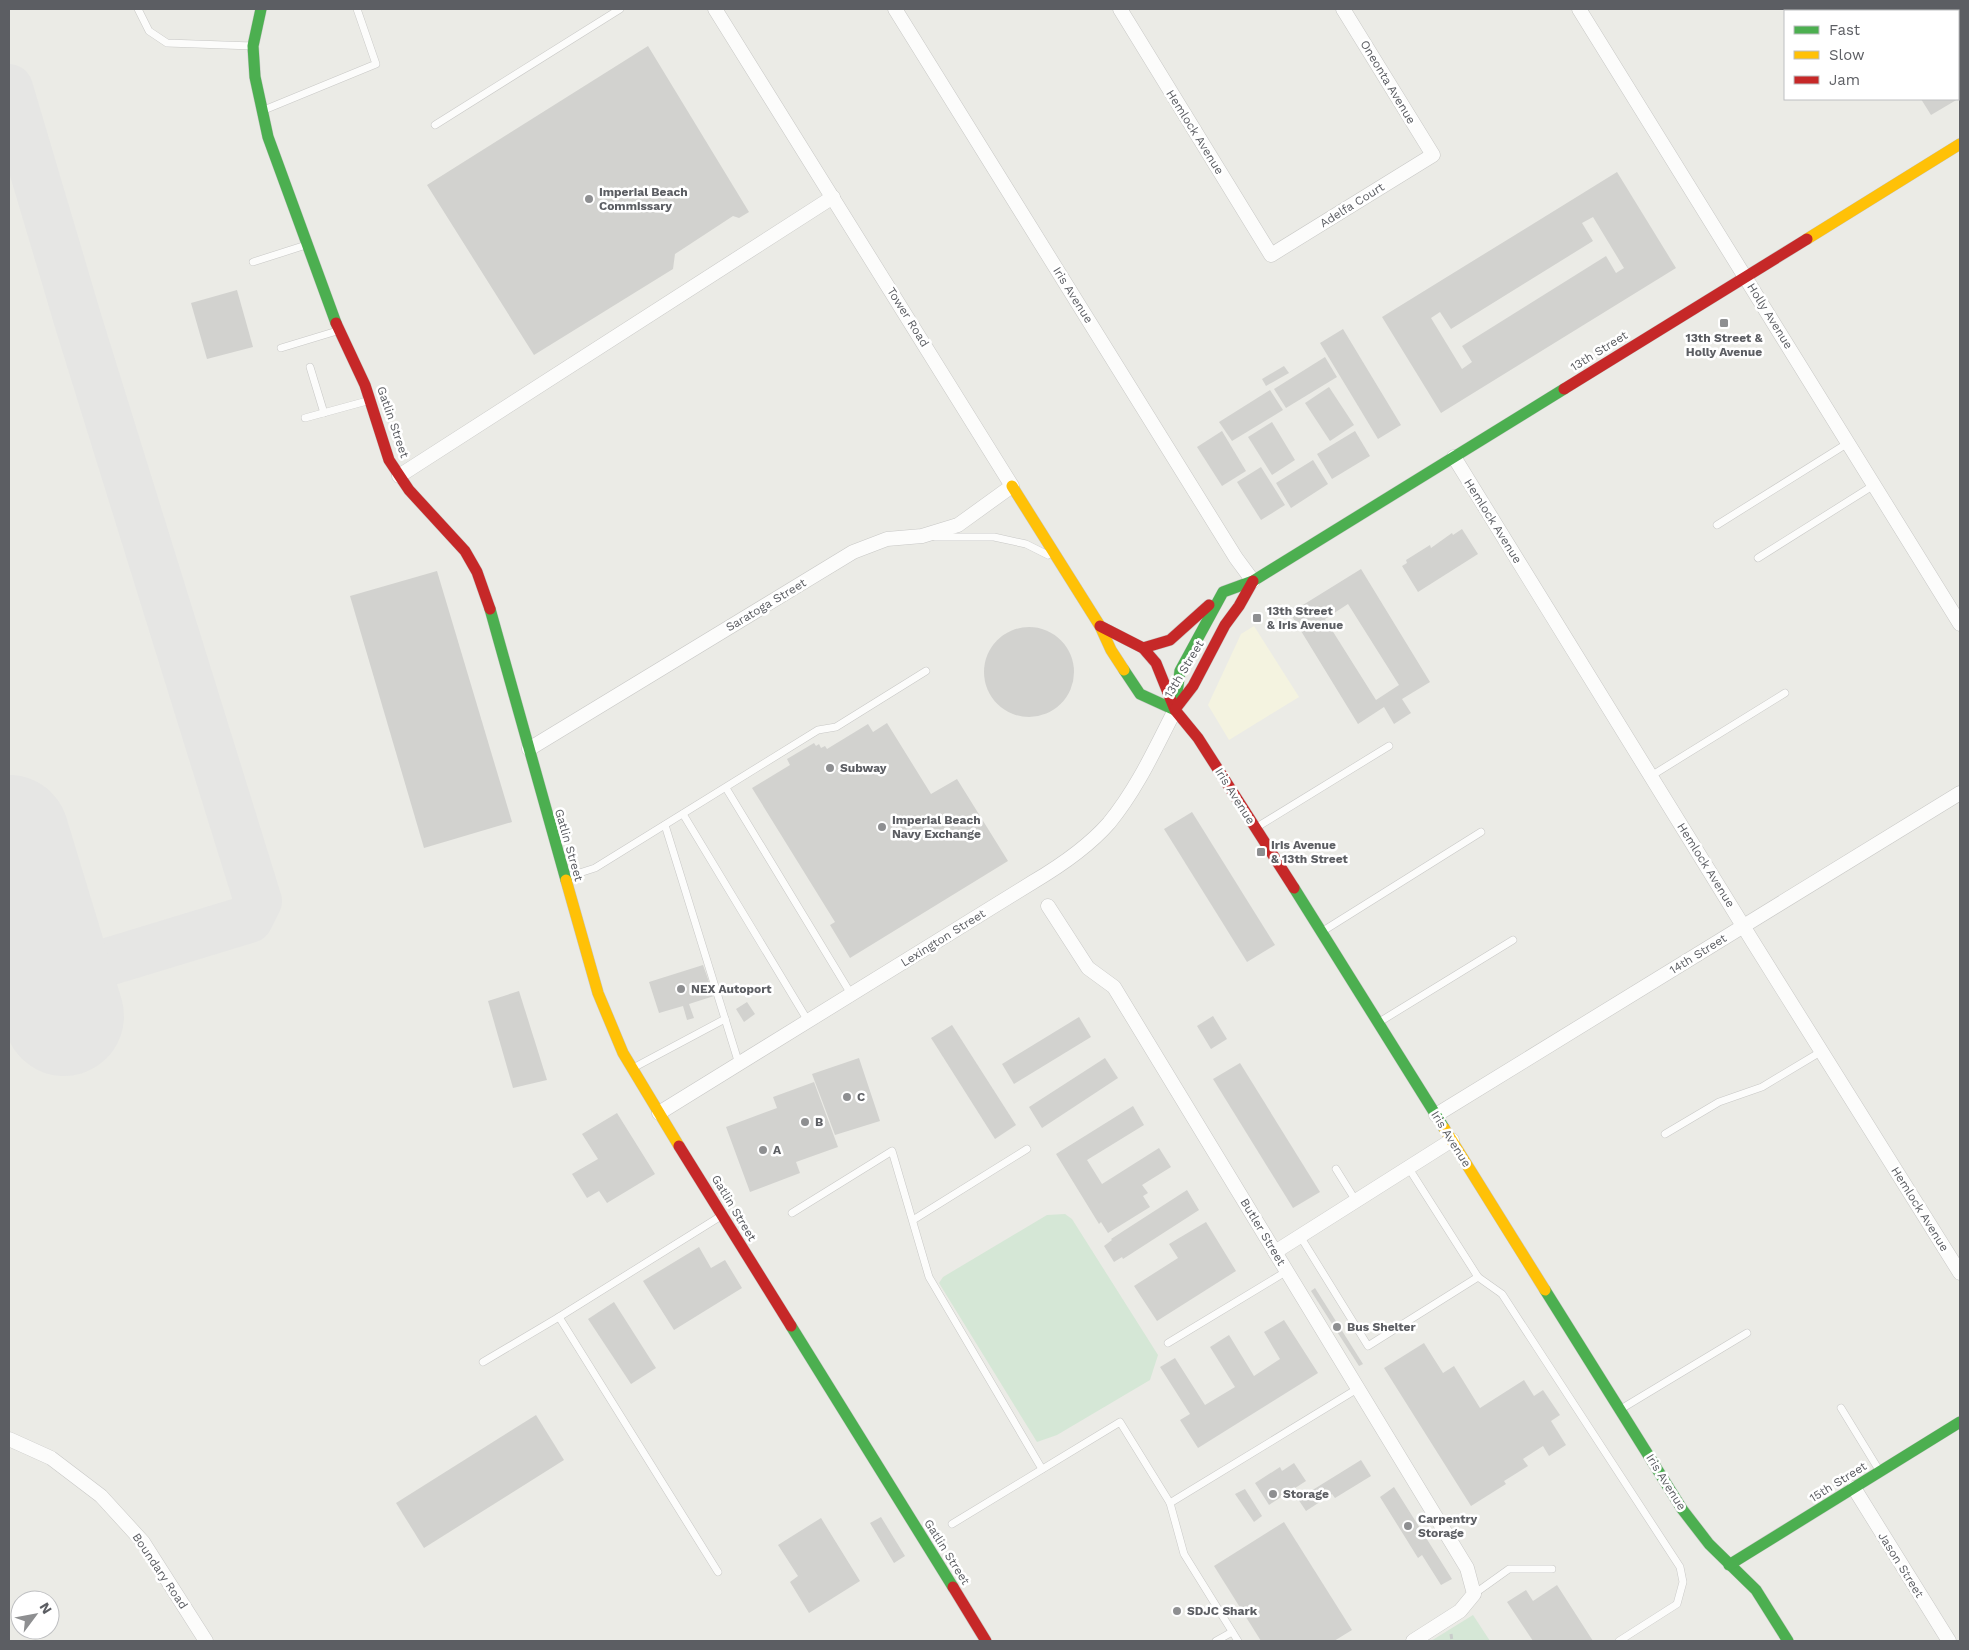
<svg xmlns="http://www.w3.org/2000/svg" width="1969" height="1650" font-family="'Work Sans',sans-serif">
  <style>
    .commercial { fill: #f4f3e0 }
    .green { fill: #d5e7d6 }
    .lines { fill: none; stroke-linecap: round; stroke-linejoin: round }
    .taxiway { stroke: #e6e6e4; stroke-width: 48 }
    .runway { stroke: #e6e6e4; stroke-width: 120 }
    .building { fill: #d2d2cf; fill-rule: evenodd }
    .lane-casing { stroke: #c8c8c6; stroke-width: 8 }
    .street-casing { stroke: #c8c8c6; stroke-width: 15 }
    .fast-casing { stroke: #c7c8c6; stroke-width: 12 }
    .slow-casing { stroke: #c7c8c6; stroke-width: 12 }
    .jam-casing { stroke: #c7c8c6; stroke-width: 12 }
    .path { stroke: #c8ccca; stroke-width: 3; stroke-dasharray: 5 2.5; stroke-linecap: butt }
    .lane { stroke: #fcfcfb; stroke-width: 7 }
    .street { stroke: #fcfcfb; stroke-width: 14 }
    .fast { stroke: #4caf50; stroke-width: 11 }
    .slow { stroke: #ffc107; stroke-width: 11 }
    .jam { stroke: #c62828; stroke-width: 11 }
    .poi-dot { fill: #8e8f91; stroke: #fff; stroke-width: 2 }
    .labels { text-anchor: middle; stroke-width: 5; stroke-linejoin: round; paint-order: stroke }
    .street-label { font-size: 12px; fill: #5c5e63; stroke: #fff }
    .poi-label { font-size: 12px; font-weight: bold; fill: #5c5e63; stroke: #fff; text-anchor: start }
  </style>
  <rect width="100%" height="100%" fill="#ebebe6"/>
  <path class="commercial" d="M1254 626 1299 697 1229 740 1208 705 1241 634Z"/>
  <g class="green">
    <path d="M1065 1214 1072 1219 1158 1355 1150 1380 1057 1435 1037 1442 939 1283 943 1277 1047 1215Z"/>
    <path d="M1473 1615 1490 1641H1431Z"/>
  </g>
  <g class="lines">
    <path class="taxiway" d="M9 88 79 324 258 901 249 919 9 992"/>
    <path class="runway" d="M9 835 64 1016"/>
  </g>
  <g class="building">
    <path d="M1867 9H1912L1914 11H1868Z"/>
    <path d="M648 46 749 212 739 218 733 216 675 254 673 269 534 355 427 185Z"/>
    <path d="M1960 50V97L1958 99V51Z"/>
    <path d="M1921 99H1958L1931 115Z"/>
    <path d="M1617 172 1676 268 1441 413 1382 317ZM1593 217 1624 268 1616 273 1606 256 1462 346 1472 362 1462 369 1431 318 1440 312 1451 329 1593 241 1582 223Z"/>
    <path d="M237 290 253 347 207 359 191 303Z"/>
    <path d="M1343 329 1401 425 1378 439 1320 343Z"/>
    <path d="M1325 357 1337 377 1286 408 1274 389Z"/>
    <path d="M1284 366 1289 373 1266 386 1262 379Z"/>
    <path d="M1329 387 1354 425 1330 441 1305 403Z"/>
    <path d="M1270 390 1283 410 1232 441 1219 422Z"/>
    <path d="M1272 422 1295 460 1272 475 1248 437Z"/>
    <path d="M1222 431 1246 471 1222 486 1197 447Z"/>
    <path d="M1355 431 1370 456 1332 479 1317 454Z"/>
    <path d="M1313 460 1328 484 1291 508 1276 483Z"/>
    <path d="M1261 467 1285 505 1261 520 1237 482Z"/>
    <path d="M1462 529 1478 554 1418 592 1402 566 1407 563 1406 560 1430 545 1431 548 1452 533 1453 535Z"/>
    <path d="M1361 569 1430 682 1402 699 1411 713 1394 724 1384 707 1358 724 1290 613ZM1348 604 1399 685 1376 700 1325 619Z"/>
    <path d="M437 571 512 822 424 848 350 596Z"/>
    <circle cx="1029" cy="672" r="45"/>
    <path d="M887 723 931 794 957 779 1008 861 850 958 830 925 835 922 752 788 790 765 787 759 814 743 816 746 819 744 821 748 825 746 827 749 868 724 873 732Z"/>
    <path d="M1192 812 1275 945 1247 962 1164 829Z"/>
    <path d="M703 965 714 996 689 1004 694 1018 687 1020 683 1006 659 1013 649 982Z"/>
    <path d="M519 991 547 1080 513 1088 488 1001Z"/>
    <path d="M747 1002 755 1014 744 1022 736 1009Z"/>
    <path d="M1213 1016 1227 1039 1211 1049 1197 1026Z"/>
    <path d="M1079 1017 1091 1037 1014 1084 1002 1064Z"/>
    <path d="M952 1025 1016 1125 995 1139 931 1038Z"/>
    <path d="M859 1058 880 1121 835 1135 812 1074Z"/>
    <path d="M1105 1058 1118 1078 1042 1128 1029 1107Z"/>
    <path d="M1240 1063 1320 1192 1293 1208 1213 1079Z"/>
    <path d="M814 1082 838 1147 796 1162 800 1173 750 1192 726 1127 777 1108 773 1097Z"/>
    <path d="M1133 1106 1144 1125 1087 1160 1102 1184 1159 1148 1171 1167 1142 1185 1148 1193 1143 1196 1150 1207 1108 1233 1101 1222 1099 1224 1056 1154Z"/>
    <path d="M617 1113 655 1174 607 1203 599 1191 587 1198 572 1174 598 1159 582 1134Z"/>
    <path d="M1187 1190 1199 1210 1123 1259 1122 1257 1114 1262 1104 1246 1112 1240 1111 1239Z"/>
    <path d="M1206 1222 1236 1271 1157 1321 1134 1286 1178 1258 1169 1244Z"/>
    <path d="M699 1247 711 1268 725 1260 742 1288 674 1330 643 1281Z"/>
    <path d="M1315 1288 1363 1364 1359 1366 1311 1291Z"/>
    <path d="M614 1302 656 1368 631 1384 588 1319Z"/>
    <path d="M1284 1320 1318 1373 1198 1448 1180 1420 1190 1414 1160 1367 1175 1358 1205 1405 1235 1387 1210 1347 1229 1335 1254 1376 1280 1359 1264 1332Z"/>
    <path d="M1424 1343 1443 1373 1454 1366 1480 1408 1524 1380 1534 1396 1543 1390 1560 1415 1551 1421 1566 1445 1549 1456 1543 1446 1523 1459 1528 1466 1504 1481 1506 1484 1471 1506 1384 1368Z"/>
    <path d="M536 1415 564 1460 424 1548 396 1503Z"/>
    <path d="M1361 1460 1371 1476 1335 1498 1332 1494 1306 1511 1298 1499Z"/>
    <path d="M1294 1463 1306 1481 1269 1505 1255 1483 1280 1467 1282 1471Z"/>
    <path d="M1394 1487 1452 1579 1441 1585 1422 1555 1418 1558 1380 1497Z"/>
    <path d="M1245 1489 1262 1516 1254 1522 1235 1494Z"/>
    <path d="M881 1517 905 1556 894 1563 870 1523Z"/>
    <path d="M821 1518 860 1581 809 1613 790 1582 798 1576 778 1545Z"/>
    <path d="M1284 1522 1352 1630 1334 1641H1261L1214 1566Z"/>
    <path d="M1557 1585 1593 1641H1533L1507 1602 1526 1590 1533 1601Z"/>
  </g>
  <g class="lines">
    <g class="lane-casing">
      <g id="lane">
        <path d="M138 9 149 31 167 43 253 46"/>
        <path d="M264 110 376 64 357 9"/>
        <path d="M435 125 620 9"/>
        <path d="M253 262 306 245"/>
        <path d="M281 348 337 331"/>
        <path d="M310 367 324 413"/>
        <path d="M305 418 367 401"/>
        <path d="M1717 525 1848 443"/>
        <path d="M935 537H994L1026 544 1048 555"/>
        <path d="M1758 558 1874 485"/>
        <path d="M1651 776 1785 693"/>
        <path d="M726 788 851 994"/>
        <path d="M683 814 808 1021"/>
        <path d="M665 825 739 1064"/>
        <path d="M1257 827 1389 746"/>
        <path d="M567 877 595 868 818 730 836 727 926 671"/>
        <path d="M1323 931 1481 832"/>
        <path d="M1381 1021 1513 940"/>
        <path d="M635 1067 725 1019"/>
        <path d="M1665 1134 1719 1102 1762 1087 1822 1051"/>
        <path d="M1336 1169 1356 1201"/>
        <path d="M792 1213 892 1151 929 1277 1042 1469"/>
        <path d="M913 1220 1027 1149"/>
        <path d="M1300 1236 1368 1346 1478 1277 1408 1167"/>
        <path d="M1478 1277 1502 1294 1680 1567 1683 1582 1677 1604 1619 1641"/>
        <path d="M1168 1343 1287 1271"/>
        <path d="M483 1362 559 1317"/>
        <path d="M1841 1408 1879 1470"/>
        <path d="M1621 1409 1747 1333"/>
        <path d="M1170 1503 1184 1554 1238 1641"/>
        <path d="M952 1524 1120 1422 1170 1503 1357 1389"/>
        <path d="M718 1572 559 1317 721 1216"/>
        <path d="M1474 1594 1509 1569H1552"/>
        <path d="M1216 1641 1232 1632"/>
      </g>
    </g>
    <g class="street-casing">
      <g id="street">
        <path d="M895 9 1236 558 1253 581"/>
        <path d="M1120 9 1271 255 1433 155 1343 9"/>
        <path d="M1579 9 1960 624"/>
        <path d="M1454 457 1753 942 1960 1273"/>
        <path d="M399 476 833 197"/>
        <path d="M529 749 853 552 887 539 922 536 958 525 1012 486 715 9"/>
        <path d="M1048 906 1088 968 1114 987 1467 1568 1474 1594 1460 1611 1413 1641"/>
        <path d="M659 1113 1033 882C1060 866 1088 847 1109 823 1137 789 1155 749 1175 710"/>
        <path d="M1436 1115 1960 793"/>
        <path d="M1275 1252 1452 1140"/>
        <path d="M9 1439 51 1458 101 1496 143 1542 206 1641"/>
        <path d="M1854 1488 1949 1641"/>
      </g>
    </g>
    <g class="fast-casing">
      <g id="fast">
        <path d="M261 9 253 46 255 77 268 137 336 323"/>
        <path d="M490 609 566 880"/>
        <path d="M1124 670 1140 694 1175 710"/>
        <path d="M1175 708 1180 671 1223 592 1253 581 1564 389"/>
        <path d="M1294 888 1444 1128"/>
        <path d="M1545 1290 1682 1509 1709 1544 1756 1590 1788 1641"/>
        <path d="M791 1326 953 1587"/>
        <path d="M1729 1565 1960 1422"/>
      </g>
    </g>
    <g class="slow-casing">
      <g id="slow">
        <path d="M1807 239 1960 144"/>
        <path d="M1012 486 1100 626 1111 650 1124 670"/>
        <path d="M566 880 598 993 623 1053 679 1146"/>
        <path d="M1444 1128 1545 1290"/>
      </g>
    </g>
    <g class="jam-casing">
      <g id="jam">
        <path d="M336 323 365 385 389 460 409 490 465 551 477 572 490 609"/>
        <path d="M1564 389 1807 239"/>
        <path d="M1100 626 1143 648 1156 663 1175 710 1198 738 1294 888"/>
        <path d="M1143 648 1170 640 1209 605"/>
        <path d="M1176 708 1193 686 1225 625 1239 606 1253 581"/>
        <path d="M679 1146 791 1326"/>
        <path d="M953 1587 986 1641"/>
      </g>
    </g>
    <path class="path" d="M1451 1634 1452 1641"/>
    <use href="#lane" class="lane"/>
    <use href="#street" class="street"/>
    <use href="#fast" class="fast"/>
    <use href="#slow" class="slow"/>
    <use href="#jam" class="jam"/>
  </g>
  <g class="poi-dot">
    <circle cx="589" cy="199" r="5"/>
    <rect x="1719" y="318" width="10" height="10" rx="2.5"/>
    <rect x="1252" y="613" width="10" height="10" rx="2.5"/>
    <circle cx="830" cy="768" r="5"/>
    <circle cx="882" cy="827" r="5"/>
    <rect x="1256" y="847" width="10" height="10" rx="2.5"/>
    <circle cx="681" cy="989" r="5"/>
    <circle cx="847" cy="1097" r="5"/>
    <circle cx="805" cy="1122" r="5"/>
    <circle cx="763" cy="1150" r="5"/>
    <circle cx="1337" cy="1327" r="5"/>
    <circle cx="1273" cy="1494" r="5"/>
    <circle cx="1408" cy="1526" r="5"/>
    <circle cx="1177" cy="1611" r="5"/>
  </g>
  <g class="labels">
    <g class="street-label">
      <text transform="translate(1388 82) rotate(59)" y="4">Oneonta Avenue</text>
      <text transform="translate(1195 132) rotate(58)" y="4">Hemlock Avenue</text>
      <text transform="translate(1352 205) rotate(-32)" y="4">Adelfa Court</text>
      <text transform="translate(1073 295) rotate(58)" y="4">Iris Avenue</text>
      <text transform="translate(1770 316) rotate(58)" y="4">Holly Avenue</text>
      <text transform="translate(908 317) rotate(58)" y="4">Tower Road</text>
      <text transform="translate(1599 351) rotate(-32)" y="4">13th Street</text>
      <text transform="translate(393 422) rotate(71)" y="4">Gatlin Street</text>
      <text transform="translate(1493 521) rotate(58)" y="4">Hemlock Avenue</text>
      <text transform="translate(766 605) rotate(-31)" y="4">Saratoga Street</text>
      <text transform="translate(1184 669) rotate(-59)" y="4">13th Street</text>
      <text transform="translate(1235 796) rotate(58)" y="4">Iris Avenue</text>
      <text transform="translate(569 845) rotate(74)" y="4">Gatlin Street</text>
      <text transform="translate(1706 865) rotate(58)" y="4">Hemlock Avenue</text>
      <text transform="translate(943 938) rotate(-32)" y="4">Lexington Street</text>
      <text transform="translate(1698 954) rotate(-32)" y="4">14th Street</text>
      <text transform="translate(1451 1139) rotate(58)" y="4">Iris Avenue</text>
      <text transform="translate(734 1208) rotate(59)" y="4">Gatlin Street</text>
      <text transform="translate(1920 1209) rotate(58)" y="4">Hemlock Avenue</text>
      <text transform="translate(1263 1232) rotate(59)" y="4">Butler Street</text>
      <text transform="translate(1666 1482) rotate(58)" y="4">Iris Avenue</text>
      <text transform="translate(1838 1482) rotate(-32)" y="4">15th Street</text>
      <text transform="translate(947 1552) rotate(58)" y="4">Gatlin Street</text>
      <text transform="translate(1901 1565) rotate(58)" y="4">Jason Street</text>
      <text transform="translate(160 1571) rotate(56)" y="4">Boundary Road</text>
    </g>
    <g class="poi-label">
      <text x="599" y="196">Imperial Beach<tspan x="599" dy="14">Commissary</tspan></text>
      <text x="1724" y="342" text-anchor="middle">13th Street &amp;<tspan x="1724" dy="14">Holly Avenue</tspan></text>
      <text x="1267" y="615">13th Street<tspan x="1267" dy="14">&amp; Iris Avenue</tspan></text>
      <text x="840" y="772">Subway</text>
      <text x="892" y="824">Imperial Beach<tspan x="892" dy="14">Navy Exchange</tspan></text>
      <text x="1271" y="849">Iris Avenue<tspan x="1271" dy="14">&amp; 13th Street</tspan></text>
      <text x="691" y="993">NEX Autoport</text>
      <text x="857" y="1101">C</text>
      <text x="815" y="1126">B</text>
      <text x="773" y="1154">A</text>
      <text x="1347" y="1331">Bus Shelter</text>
      <text x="1283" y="1498">Storage</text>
      <text x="1418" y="1523">Carpentry<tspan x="1418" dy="14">Storage</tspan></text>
      <text x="1187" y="1615">SDJC Shark</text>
    </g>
  </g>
  <rect width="1969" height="1650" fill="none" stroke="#5c5e63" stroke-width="20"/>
  <rect x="1784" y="10" width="175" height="90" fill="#ffffff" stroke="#bebfc1"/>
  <rect x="1794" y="26" width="25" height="8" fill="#4caf50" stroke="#bebfc1"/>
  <text x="1829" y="35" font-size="15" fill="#5c5e63">Fast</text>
  <rect x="1794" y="51" width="25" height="8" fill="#ffc107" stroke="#bebfc1"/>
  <text x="1829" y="60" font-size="15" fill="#5c5e63">Slow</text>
  <rect x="1794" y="76" width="25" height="8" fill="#c62828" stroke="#bebfc1"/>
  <text x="1829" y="85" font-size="15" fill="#5c5e63">Jam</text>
  <g transform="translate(35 1615) rotate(58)"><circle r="24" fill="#ffffff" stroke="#bebfc1"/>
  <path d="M0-4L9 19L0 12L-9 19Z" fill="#8e8f91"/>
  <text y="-8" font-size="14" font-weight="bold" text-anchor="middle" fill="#5c5e63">N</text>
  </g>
</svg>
